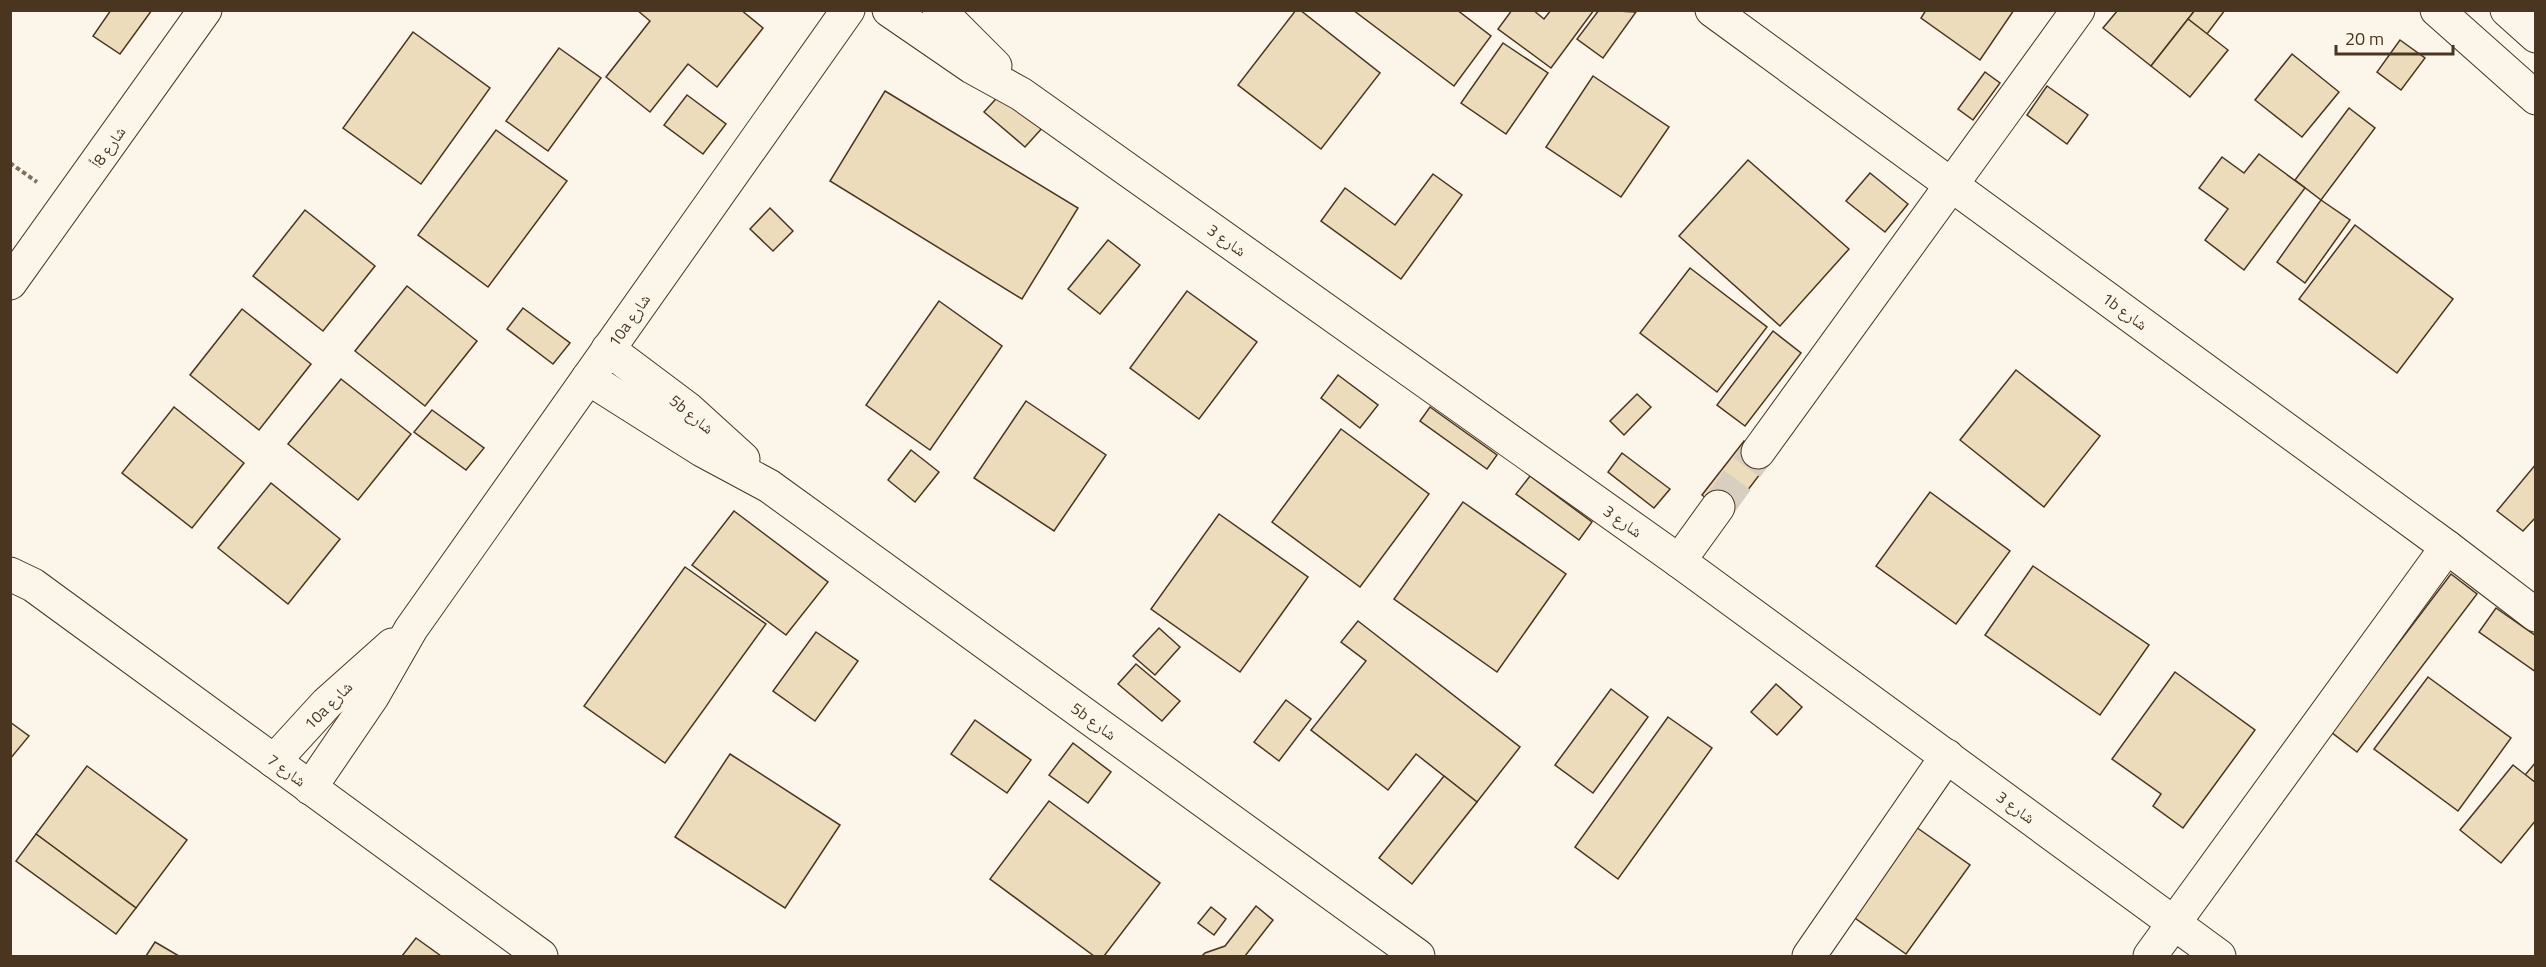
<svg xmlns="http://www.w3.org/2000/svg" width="2546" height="967" font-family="'Titillium Web','Noto Naskh Arabic',sans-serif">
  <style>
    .building { fill: #ecdcbc; stroke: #4a3520; stroke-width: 1.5 }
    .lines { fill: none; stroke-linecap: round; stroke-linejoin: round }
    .minor-tunnel { stroke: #d8cfc1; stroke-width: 33; stroke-dasharray: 33 16; stroke-linecap: butt }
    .minor-casing { stroke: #4a3520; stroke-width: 35 }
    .highway-casing { stroke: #4a3520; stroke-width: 35 }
    .path { stroke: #7f6f5c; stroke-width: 4; stroke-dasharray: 4.5 3; stroke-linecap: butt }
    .minor { stroke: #fbf6e9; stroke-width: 33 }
    .highway { stroke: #fbf6e9; stroke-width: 33 }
    .labels { text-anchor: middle; stroke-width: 4.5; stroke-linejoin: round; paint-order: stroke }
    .street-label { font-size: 16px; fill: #4a3520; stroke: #fbf6e9 }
  </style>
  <rect width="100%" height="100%" fill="#fbf6e9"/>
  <g class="building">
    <path d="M111 10H152L120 54 93 36Z"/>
    <path d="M637 10H741L763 28 717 87 688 64 650 112 606 77 650 21Z"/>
    <path d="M1296 10H1300L1380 73 1321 149 1238 85Z"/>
    <path d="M1353 10H1457L1491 36 1454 86Z"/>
    <path d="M1512 10H1533L1544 19 1551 10H1594L1551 68 1498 29Z"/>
    <path d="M1599 10 1636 12 1603 58 1577 39Z"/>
    <path d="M1926 10H2014L1980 60 1921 18Z"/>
    <path d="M2118 10H2195L2151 66 2103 28Z"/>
    <path d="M2195 10H2225L2207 34 2188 19Z"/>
    <path d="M2188 19 2228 50 2190 97 2151 66Z"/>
    <path d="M413 32 490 88 421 184 343 128Z"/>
    <path d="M2400 40 2425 58 2401 90 2377 72Z"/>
    <path d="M1503 43 1548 73 1506 134 1461 103Z"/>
    <path d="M559 48 601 78 548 151 506 121Z"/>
    <path d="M2292 54 2339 92 2302 137 2255 100Z"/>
    <path d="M1985 72 2000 83 1973 120 1958 109Z"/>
    <path d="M1593 76 1669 127 1621 197 1546 147Z"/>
    <path d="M2047 86 2088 115 2067 144 2027 115Z"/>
    <path d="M1004 90 1044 126 1025 147 984 112Z"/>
    <path d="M885 91 1078 208 1022 299 830 181Z"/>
    <path d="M687 95 726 124 703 154 664 125Z"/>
    <path d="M2349 108 2375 128 2321 200 2295 180Z"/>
    <path d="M496 130 567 181 488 287 418 235Z"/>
    <path d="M2259 154 2305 188 2244 270 2205 240 2228 209 2199 188 2222 157 2244 173Z"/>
    <path d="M1748 160 1849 249 1780 326 1679 236Z"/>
    <path d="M1870 173 1908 204 1885 232 1846 201Z"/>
    <path d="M1433 174 1462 195 1401 279 1321 221 1345 188 1395 225Z"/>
    <path d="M2321 200 2350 220 2305 283 2277 262Z"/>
    <path d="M770 208 793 231 773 251 750 229Z"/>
    <path d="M305 210 375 266 323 331 253 276Z"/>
    <path d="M2355 225 2453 299 2397 373 2299 299Z"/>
    <path d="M1108 240 1140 265 1100 314 1068 289Z"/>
    <path d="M1690 268 1767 327 1717 392 1640 333Z"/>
    <path d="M407 286 477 341 425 406 355 351Z"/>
    <path d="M1187 291 1257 342 1199 419 1130 368Z"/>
    <path d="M939 301 1002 346 930 450 866 405Z"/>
    <path d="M523 308 570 343 553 364 507 329Z"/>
    <path d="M242 309 311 364 259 430 190 375Z"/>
    <path d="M1773 331 1801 353 1745 426 1717 405Z"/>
    <path d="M2016 370 2100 436 2044 507 1960 440Z"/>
    <path d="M1338 375 1378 405 1360 428 1321 398Z"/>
    <path d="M341 379 411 434 358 500 288 444Z"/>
    <path d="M1637 394 1651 407 1624 435 1610 421Z"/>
    <path d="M1026 401 1106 455 1054 531 974 478Z"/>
    <path d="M174 407 244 463 192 528 122 473Z"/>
    <path d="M1430 407 1497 455 1487 469 1420 421Z"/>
    <path d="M432 410 484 448 466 470 414 432Z"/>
    <path d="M1341 429 1429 494 1360 587 1272 522Z"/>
    <path d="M1744 441 1770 461 1728 516 1702 495Z"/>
    <path d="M911 450 939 472 915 502 888 480Z"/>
    <path d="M1622 453 1670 489 1654 508 1608 472Z"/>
    <path d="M2536 464V517L2523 531 2497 511Z"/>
    <path d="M1530 476 1592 522 1579 540 1516 494Z"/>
    <path d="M271 483 340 539 288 604 218 548Z"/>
    <path d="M1930 492 2010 551 1956 624 1876 566Z"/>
    <path d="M1463 502 1566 574 1497 672 1394 599Z"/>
    <path d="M734 511 828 582 786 635 692 565Z"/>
    <path d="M1219 514 1308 577 1240 672 1151 609Z"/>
    <path d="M2033 566 2149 645 2100 715 1985 635Z"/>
    <path d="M685 567 766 624 665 763 584 706Z"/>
    <path d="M2451 574 2477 594 2357 752 2331 732Z"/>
    <path d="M2496 608 2536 636V672L2479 632Z"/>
    <path d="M1358 621 1520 747 1477 802 1416 754 1388 790 1311 730 1366 661 1341 642Z"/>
    <path d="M1159 628 1180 647 1155 675 1133 656Z"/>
    <path d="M816 632 858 661 815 721 773 691Z"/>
    <path d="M1136 664 1180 701 1162 721 1118 684Z"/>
    <path d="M2175 672 2255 730 2183 828 2153 806 2161 794 2112 759Z"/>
    <path d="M2428 677 2511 738 2458 811 2374 749Z"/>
    <path d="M1776 684 1802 707 1777 735 1751 712Z"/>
    <path d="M1611 689 1648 717 1593 793 1555 765Z"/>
    <path d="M1286 700 1311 719 1279 761 1254 742Z"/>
    <path d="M1668 717 1712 748 1618 879 1575 847Z"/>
    <path d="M975 720 1031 760 1007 793 951 754Z"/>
    <path d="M10 722 29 736 10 759Z"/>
    <path d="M1073 743 1111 772 1088 803 1049 775Z"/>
    <path d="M730 754 840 825 785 908 675 837Z"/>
    <path d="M2536 762V783L2525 775Z"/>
    <path d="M2513 765 2536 783V820L2501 863 2460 830Z"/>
    <path d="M87 766 187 840 136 908 36 834Z"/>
    <path d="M1444 776 1477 802 1412 884 1379 858Z"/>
    <path d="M1049 801 1160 883 1104 956H1094L990 879Z"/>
    <path d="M1916 827 1970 865 1906 954 1852 916Z"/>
    <path d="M36 834 136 908 116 934 16 861Z"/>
    <path d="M1256 906 1273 920 1245 956H1202L1205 953 1225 946Z"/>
    <path d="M1211 907 1226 919 1214 935 1198 923Z"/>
    <path d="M416 938 441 956H402Z"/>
    <path d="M155 942 179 956H146Z"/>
  </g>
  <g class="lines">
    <path class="minor-tunnel" d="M1718 507 1758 452"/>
    <g class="minor-casing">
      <g id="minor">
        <path d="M889 10 972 67 1021 94 1679 561 2219 956"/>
        <path d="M939 10 995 66"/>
        <path d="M1712 10 2447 547 2536 615"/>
        <path d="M2437 10 2536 98"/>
        <path d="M10 283 205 10"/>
        <path d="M608 349 688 409 743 459"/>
        <path d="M588 378 702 450 769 486 1418 956"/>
        <path d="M1758 452 2078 10"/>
        <path d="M1679 561 1718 507"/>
        <path d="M10 574 33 585 541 956"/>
        <path d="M274 761 327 703 392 645"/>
        <path d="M310 788 372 697 411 629 848 10"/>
        <path d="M1809 956 1947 756"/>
        <path d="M2150 956 2447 547"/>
      </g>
    </g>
    <g class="highway-casing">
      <path id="highway" d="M2507 10 2536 36"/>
    </g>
    <path class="path" d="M10 163 37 182"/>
    <use href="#minor" class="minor"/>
    <use href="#highway" class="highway"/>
  </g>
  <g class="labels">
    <g class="street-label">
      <text transform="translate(108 147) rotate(-55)" y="6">شارع 8أ</text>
      <text transform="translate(1227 240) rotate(35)" y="6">شارع 3</text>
      <text transform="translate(2125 311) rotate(36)" y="6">1b شارع</text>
      <text transform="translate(629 320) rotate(-55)" y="6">10a شارع</text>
      <text transform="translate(692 414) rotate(39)" y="6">5b شارع</text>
      <text transform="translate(1623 521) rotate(35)" y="6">شارع 3</text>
      <text transform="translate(328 705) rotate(-45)" y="6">10a شارع</text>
      <text transform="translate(1094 721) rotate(36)" y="6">5b شارع</text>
      <text transform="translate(287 770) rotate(36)" y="6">شارع 7</text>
      <text transform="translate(2016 807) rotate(36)" y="6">شارع 3</text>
    </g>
  </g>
  <rect width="2546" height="967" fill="none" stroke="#4a3520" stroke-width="24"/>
  <path d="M2336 45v9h117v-9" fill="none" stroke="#4a3520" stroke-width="3"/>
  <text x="2345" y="45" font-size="18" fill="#4a3520" stroke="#fbf6e9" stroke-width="4.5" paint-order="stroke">20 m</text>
</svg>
